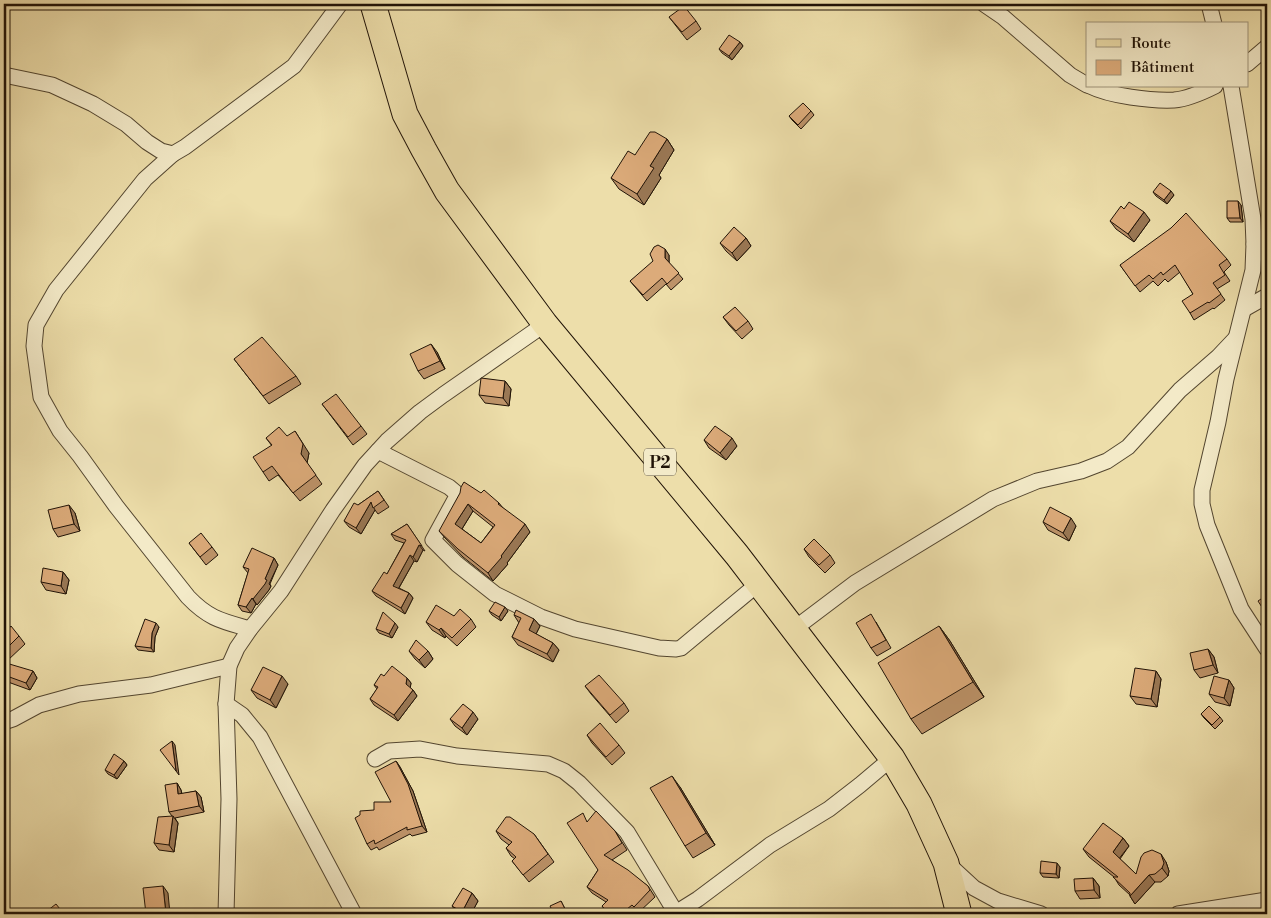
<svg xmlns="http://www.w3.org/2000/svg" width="1271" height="918" font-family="'Libre Bodoni',serif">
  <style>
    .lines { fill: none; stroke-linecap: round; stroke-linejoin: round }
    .minor-casing { stroke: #534630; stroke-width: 17 }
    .primary-casing { stroke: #201307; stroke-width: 27 }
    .minor { stroke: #f3eac8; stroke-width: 15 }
    .primary { stroke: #eddeaa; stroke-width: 25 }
    .wall { fill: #bd9369; stroke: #201307; fill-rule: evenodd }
    .shaded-wall { fill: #9a7855; stroke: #201307 }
    .building { fill: #dcab7a; stroke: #201307; fill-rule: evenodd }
    .labels { text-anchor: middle; stroke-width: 4; stroke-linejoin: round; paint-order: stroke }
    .shield { fill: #f3eac8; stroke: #5f5441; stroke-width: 1 }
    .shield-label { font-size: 16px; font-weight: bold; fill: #201307 }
  </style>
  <rect width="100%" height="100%" fill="#eddeaa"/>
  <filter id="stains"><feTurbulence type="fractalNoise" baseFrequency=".004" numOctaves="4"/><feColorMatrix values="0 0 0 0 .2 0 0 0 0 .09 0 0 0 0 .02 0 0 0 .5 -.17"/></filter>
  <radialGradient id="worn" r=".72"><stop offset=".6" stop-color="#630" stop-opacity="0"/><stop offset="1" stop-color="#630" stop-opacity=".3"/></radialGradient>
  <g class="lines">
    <g class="minor-casing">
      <g id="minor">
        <path d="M984 4 1003 17 1070 75 1087 85"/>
        <path d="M1209 4 1214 24"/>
        <path d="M1247 64 1267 47"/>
        <path d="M4 75 52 85 93 104 126 124 147 142 161 151 173 154 185 147 294 66 340 4"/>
        <path d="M1090 86C1110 96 1151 101 1174 100 1188 99 1203 92 1215 86"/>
        <path d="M1231 86 1253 219 1254 244 1253 270 1226 379 1218 422 1202 490V504L1207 525 1241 609 1267 649"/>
        <path d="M173 154 145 179 56 290 36 325 34 346 41 397 60 431 80 456 116 506 188 597C209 619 222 621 250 629"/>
        <path d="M1254 244 1267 256"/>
        <path d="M1244 309 1267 296"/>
        <path d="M378 451 449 487 455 492 457 496 433 540 457 564 495 594 541 617 575 629 659 648 676 649 681 648 759 583"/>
        <path d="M794 629 855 583 993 499 1037 481 1081 471 1107 461 1128 447 1180 390 1218 357 1235 339"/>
        <path d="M226 704 242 715 260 737 354 914"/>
        <path d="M4 722 13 719 39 705 79 694 151 685 229 666"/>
        <path d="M375 759 389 751 420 749 457 756 548 764 564 771 579 783 627 832 676 913"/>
        <path d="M948 864 974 888 998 901 1041 914"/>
        <path d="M226 914 229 799 226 704 229 666 237 648 250 629 281 591 333 510 365 465 387 441 420 412 443 395 545 324"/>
        <path d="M674 914 698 899 770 845 829 809 860 785 892 758"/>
        <path d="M1178 914 1267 900"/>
      </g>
    </g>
    <g class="primary-casing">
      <path id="primary" d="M373 4 405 114 424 150 447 191 545 324 737 555 892 758 919 804 946 863 959 914"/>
    </g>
    <use href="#minor" class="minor"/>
    <use href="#primary" class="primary"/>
  </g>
  <g class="wall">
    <path d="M669 17 696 21 701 29 687 40Z"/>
    <path d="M740 42 743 46 732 60 722 53 719 49Z"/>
    <path d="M811 111 814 115 801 129 792 120 789 116Z"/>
    <path d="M667 139 674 150 659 175 661 178 644 205 619 189 611 178 635 155Z"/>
    <path d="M1153 192 1174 195 1167 204 1156 196Z"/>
    <path d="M1241 205 1243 222H1230L1227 218Z"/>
    <path d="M1124 209 1150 220 1134 242 1116 229 1110 221Z"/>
    <path d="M746 238 751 246 737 261 726 251 720 243Z"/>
    <path d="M669 255V263L683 279 671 290 666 284 647 301 630 281Z"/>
    <path d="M1227 259 1231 265 1224 272 1230 281 1217 289 1225 300 1214 309 1213 308 1194 320 1190 313 1193 294 1180 272 1168 282 1165 279 1158 286 1153 281 1140 292 1120 265Z"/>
    <path d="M723 317 748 321 753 329 742 339 729 325Z"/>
    <path d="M437 352 445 369 424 379 418 371Z"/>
    <path d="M234 359 296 376 301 384 269 404Z"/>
    <path d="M505 381 511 389 509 406 485 403 479 395Z"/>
    <path d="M322 404 361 426 367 434 353 445Z"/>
    <path d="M287 436 309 453 307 463 322 484 300 501 278 475 269 481 263 472 272 446 266 438Z"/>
    <path d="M704 440 737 446 726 460 709 448Z"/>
    <path d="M378 491 389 507 378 514 375 510 361 534 349 527 344 521 358 505Z"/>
    <path d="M481 493 499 503 503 508 530 532 507 563 508 564 493 581 463 557 445 538 439 531ZM473 511 493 527 481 543 462 529Z"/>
    <path d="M75 513 80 531 58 537 53 529Z"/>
    <path d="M1043 522 1076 526 1069 541 1048 530Z"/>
    <path d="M407 524 425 551 423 550 417 562 414 561 399 588 409 593 413 598 405 614 376 596 372 591 387 574 404 543 395 540 391 534Z"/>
    <path d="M189 543 212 547 218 555 206 565Z"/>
    <path d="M804 549 830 555 835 563 825 573 809 557Z"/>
    <path d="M274 558 278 565 270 584 271 586 269 590 257 605 256 604 251 613 242 611 238 605 248 573 243 567Z"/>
    <path d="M63 572 69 580 66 594 46 590 41 582Z"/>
    <path d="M489 611H508L501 621 492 615Z"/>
    <path d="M514 615 534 619 540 626 536 634 553 643 559 650 553 662 518 645 512 637 519 623Z"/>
    <path d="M454 616 471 619 476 627 457 646 446 636 445 638 432 630 426 622Z"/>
    <path d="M876 622 891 648 877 656 871 648Z"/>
    <path d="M939 626 950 641 984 697 922 734 911 719Z"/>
    <path d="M159 627 155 637 154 652 138 650 135 646Z"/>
    <path d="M398 627 392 638 379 633 376 629Z"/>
    <path d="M4 634 19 636 25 644 7 661 4 658Z"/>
    <path d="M1208 649 1214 657 1218 673 1200 678 1194 670Z"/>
    <path d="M409 651H428L433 659 425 668 415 659Z"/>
    <path d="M33 671 37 678 30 690 8 682 4 676V672Z"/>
    <path d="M1156 671 1161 679 1157 707 1136 704 1130 696Z"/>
    <path d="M384 676 407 678 411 683 410 688 413 690 417 696 398 721 374 705 370 699 377 689 374 685Z"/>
    <path d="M1229 680 1234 688 1230 706 1215 702 1209 694Z"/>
    <path d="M288 684 276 708 257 698 251 690Z"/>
    <path d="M585 686 624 703 629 711 616 723 591 694Z"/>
    <path d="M1201 714 1220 717 1223 721 1215 729 1204 718Z"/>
    <path d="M450 719H478L467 735 455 726Z"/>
    <path d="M587 735 619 745 625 753 612 765 592 743Z"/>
    <path d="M124 761 127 765 117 779 108 774 105 770Z"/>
    <path d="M396 761 400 767 413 791 427 832 412 836 410 834 379 850 377 847 371 850 367 844 374 810 391 802Z"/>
    <path d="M177 783 181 790 182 794 196 791 201 797 204 812 175 818 178 823 174 852 159 850 154 843 172 816 169 812Z"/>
    <path d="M680 787 715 845 693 858 685 846Z"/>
    <path d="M588 821 615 831 627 850 612 860 648 886 655 897 638 913 636 912 633 914H608L602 906 606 902 592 893 587 887 598 870Z"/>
    <path d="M496 831 534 834 554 862 529 882 512 861 515 859 511 856 506 848 509 845 501 839Z"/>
    <path d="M1123 838 1129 846 1120 859 1136 874 1166 862 1169 871 1168 876 1161 882H1155L1135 904 1130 896V895L1119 885 1114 877 1089 857 1083 849Z"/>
    <path d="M1060 867 1059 878 1043 877 1040 873Z"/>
    <path d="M1093 878 1099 886 1100 898 1080 899 1075 891Z"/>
    <path d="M472 893 478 901 471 914H458L452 906Z"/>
    <path d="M561 901 563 905 568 914H554Z"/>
  </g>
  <g class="shaded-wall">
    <path d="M740 42 743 46 732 60 729 56Z"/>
    <path d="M667 139 674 150 659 175 661 178 644 205 637 194 650 166Z"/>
    <path d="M1171 191 1174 195 1167 204 1164 200Z"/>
    <path d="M1238 201 1241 205 1243 222 1240 218Z"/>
    <path d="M1144 212 1150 220 1134 242 1128 234Z"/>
    <path d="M746 238 751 246 737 261 732 253Z"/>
    <path d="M665 249 669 255V264L665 258Z"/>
    <path d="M431 344 437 352 445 369 440 361Z"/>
    <path d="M505 381 511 389 509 406 503 398Z"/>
    <path d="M295 431 309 453 307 463 301 454Z"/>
    <path d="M732 438 737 446 726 460 720 453Z"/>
    <path d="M371 502 375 510 361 534 356 528Z"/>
    <path d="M468 504 473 511 460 532 455 524Z"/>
    <path d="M69 505 75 513 80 531 74 524Z"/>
    <path d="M1071 518 1076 526 1069 541 1063 533Z"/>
    <path d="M525 524 530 532 507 563 508 564 493 581 488 573Z"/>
    <path d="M419 545 423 550 417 562 413 557Z"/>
    <path d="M410 555 414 561 397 591 393 586Z"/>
    <path d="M274 558 278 565 269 584 271 586 269 590 257 605 253 599 265 579Z"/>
    <path d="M63 572 69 580 66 594 61 586Z"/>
    <path d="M409 593 413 598 405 614 401 608Z"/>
    <path d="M252 598 256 604 251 613 246 607Z"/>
    <path d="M505 607 508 611 501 621 499 617Z"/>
    <path d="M534 619 540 626 534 638 529 630Z"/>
    <path d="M156 623 159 627 155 637 154 652 151 648 152 633Z"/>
    <path d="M395 623 398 627 392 638 389 634Z"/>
    <path d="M939 626 950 641 984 697 973 682Z"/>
    <path d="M441 628 446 636 445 638 439 630Z"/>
    <path d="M553 643 559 650 553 662 547 654Z"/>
    <path d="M1208 649 1214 657 1218 673 1213 665Z"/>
    <path d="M428 651 433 659 425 668 419 660Z"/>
    <path d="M33 671 37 678 30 690 26 683Z"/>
    <path d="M1156 671 1161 679 1157 707 1151 699Z"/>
    <path d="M282 676 288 684 276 708 270 700Z"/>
    <path d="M407 678 411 683 410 690 406 684Z"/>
    <path d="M1229 680 1234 688 1230 706 1224 698Z"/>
    <path d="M413 690 417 696 398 721 394 715Z"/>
    <path d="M473 712 478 719 467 735 462 728Z"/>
    <path d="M172 741 175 745 179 775 176 771Z"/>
    <path d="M124 761 127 765 117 779 114 775Z"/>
    <path d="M396 761 400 767 413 791 427 832 422 826Z"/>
    <path d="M672 776 680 787 715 845 706 833Z"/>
    <path d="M177 783 181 790 183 801 178 794Z"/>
    <path d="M196 791 201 797 204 812 199 806Z"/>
    <path d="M173 816 178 823 174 852 169 845Z"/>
    <path d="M1123 838 1129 846 1118 860 1113 852Z"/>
    <path d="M1161 854 1166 862 1169 871 1168 876 1162 868Z"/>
    <path d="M1057 863 1060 867 1059 878 1056 874Z"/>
    <path d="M1149 875 1155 882 1135 904 1130 896Z"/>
    <path d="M1093 878 1099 886 1100 898 1094 890Z"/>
    <path d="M163 886 168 893 170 914H166Z"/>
    <path d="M472 893 478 901 471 914H464L462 912Z"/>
  </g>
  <g class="building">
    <path d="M684 6 696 21 682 32 669 17Z"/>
    <path d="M729 35 740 42 729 56 719 49Z"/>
    <path d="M803 103 811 111 798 125 789 116Z"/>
    <path d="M650 132H655L667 139 650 166 654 168 637 194 611 178 628 151 635 155Z"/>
    <path d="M1160 183 1171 191 1164 200 1153 192Z"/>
    <path d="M1227 201H1238L1240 218H1227Z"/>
    <path d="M1129 202 1144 212 1128 234 1110 221 1121 206 1124 209Z"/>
    <path d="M1186 213 1227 259 1219 265 1225 275 1213 283 1221 294 1209 303 1208 302 1190 313 1182 301 1193 294 1175 265 1163 275 1161 272 1153 279 1149 275 1135 286 1120 265 1171 228Z"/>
    <path d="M734 227 746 238 732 253 720 243Z"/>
    <path d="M658 245 665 249V258L679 273 667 284 662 278 643 295 630 281 653 261 650 254 654 247Z"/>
    <path d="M735 307 748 321 736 331 723 317Z"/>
    <path d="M262 337 296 376 263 396 234 359Z"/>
    <path d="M431 344 440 361 418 371 410 354Z"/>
    <path d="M481 378 505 381 503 398 479 395Z"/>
    <path d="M336 394 361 426 348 437 322 404Z"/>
    <path d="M715 426 732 438 720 453 704 440Z"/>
    <path d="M279 427 287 436 295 431 303 444 301 454 316 475 293 493 272 466 263 472 253 457 272 445 266 438Z"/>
    <path d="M464 482 481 493 484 490 499 503 498 504 525 524 501 556 502 557 488 573 458 549 439 531 460 493 461 487ZM468 504 495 525 481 543 455 524Z"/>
    <path d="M378 491 384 500 373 508 371 502 356 528 344 521 354 503 358 505Z"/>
    <path d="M69 505 74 524 53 529 48 510Z"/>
    <path d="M1050 507 1071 518 1063 533 1043 522Z"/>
    <path d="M407 524 422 546 419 545 413 557 410 555 393 586 409 593 401 608 372 591 384 572 387 574 406 540 391 534Z"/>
    <path d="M201 533 212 547 200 557 189 543Z"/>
    <path d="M814 539 830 555 819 565 804 549Z"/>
    <path d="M252 548 274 558 265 579 267 580 265 584 253 599 252 598 246 607 238 605 249 569 243 567Z"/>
    <path d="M43 568 63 572 61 586 41 582Z"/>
    <path d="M1267 595V615L1258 601Z"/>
    <path d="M495 602 505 607 499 617 489 611Z"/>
    <path d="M436 605 454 616 460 609 471 619 452 638 441 628 439 630 426 622Z"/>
    <path d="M516 610 534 619 529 630 553 643 547 654 512 637 521 618 514 615Z"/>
    <path d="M383 612 395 623 389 634 376 629Z"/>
    <path d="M871 614 886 640 871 648 856 623Z"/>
    <path d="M145 619 156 623 152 633 151 648 135 646Z"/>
    <path d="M11 626 19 636 4 651V634Z"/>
    <path d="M939 626 973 682 911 719 878 663Z"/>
    <path d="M416 640 428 651 419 660 409 651Z"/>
    <path d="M1208 649 1213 665 1194 670 1190 653Z"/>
    <path d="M6 663 33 671 26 683 4 675Z"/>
    <path d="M392 666 407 678 406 684 413 690 394 715 370 699 378 687 374 685 381 674 384 676Z"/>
    <path d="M263 667 282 676 270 700 251 690Z"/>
    <path d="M1135 668 1156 671 1151 699 1130 696Z"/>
    <path d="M599 675 624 703 610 715 585 686Z"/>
    <path d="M1214 676 1229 680 1224 698 1209 694Z"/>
    <path d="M463 704 473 712 462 728 450 719Z"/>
    <path d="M1209 706 1220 717 1212 725 1201 714Z"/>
    <path d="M600 723 619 745 606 757 587 735Z"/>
    <path d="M172 741 176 771 160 750Z"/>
    <path d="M114 754 124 761 114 775 105 770Z"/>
    <path d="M396 761 408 784 422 826 407 830V827L375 844 374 840 367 844 355 818 360 815V811L374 810V802H391L375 772Z"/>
    <path d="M672 776 706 833 685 846 650 788Z"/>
    <path d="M177 783 178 794 196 791 199 806 169 812 165 785Z"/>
    <path d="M596 811 615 831 622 843 604 855 628 870 648 886 650 890 634 907 632 905 621 914H609L602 906 608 900 587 887 598 870 567 823 583 813 587 822Z"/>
    <path d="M173 816 169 845 154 843 158 817Z"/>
    <path d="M506 817H510L534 834 548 854 523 875 512 861 516 857 506 848 512 842 496 831Z"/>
    <path d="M1103 823 1123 838 1113 852 1136 874 1141 857 1144 853 1152 850 1161 854 1164 863 1162 868 1155 874 1149 875 1130 896V893L1113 877H1118L1083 849Z"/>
    <path d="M1041 861 1057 863 1056 874 1040 873Z"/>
    <path d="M1093 878 1094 890 1075 891 1074 879Z"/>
    <path d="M163 886 166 914H146L143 888Z"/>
    <path d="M463 888 472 893 462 912 452 906Z"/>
    <path d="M561 901 566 911 560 914H554L550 906Z"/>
    <path d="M56 904 64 914H43Z"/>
  </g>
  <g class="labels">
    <rect class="shield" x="644" y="448.5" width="32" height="27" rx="4"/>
    <g class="shield-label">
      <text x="660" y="468">P2</text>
    </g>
  </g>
  <rect width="1271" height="918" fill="none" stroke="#eddeaa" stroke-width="20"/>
  <rect x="5" y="5" width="1261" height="908" fill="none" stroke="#201307" stroke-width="2.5"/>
  <rect x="10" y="10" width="1251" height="898" fill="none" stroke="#201307"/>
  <rect x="1086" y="22" width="162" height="65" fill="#f3eac8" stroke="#9f947b"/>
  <rect x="1096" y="39" width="25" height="8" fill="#eddeaa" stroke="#9f947b"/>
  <text x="1131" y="48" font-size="15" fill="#201307">Route</text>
  <rect x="1096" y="60" width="25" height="15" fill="#dcab7a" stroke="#9f947b"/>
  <text x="1131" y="72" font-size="15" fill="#201307">Bâtiment</text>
  <rect width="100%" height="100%" filter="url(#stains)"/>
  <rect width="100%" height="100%" fill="url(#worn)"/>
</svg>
